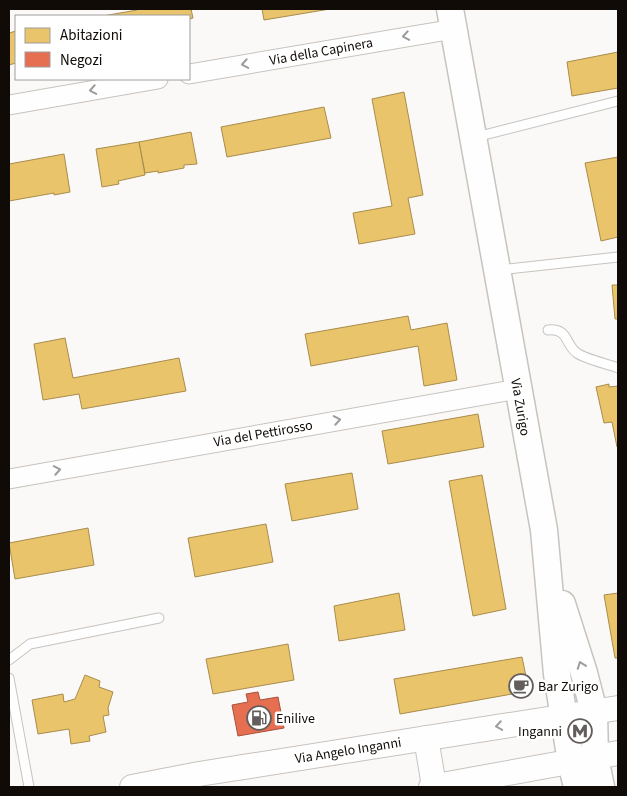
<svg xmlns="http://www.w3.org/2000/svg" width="627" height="796" font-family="'Source Sans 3',sans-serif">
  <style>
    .homes { fill: #e9c46a; stroke: #a88c4c }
    .shops { fill: #e76f51; stroke: #a7513b }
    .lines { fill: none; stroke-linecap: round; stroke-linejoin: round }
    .service-casing { stroke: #c7c3bf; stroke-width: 11 }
    .minor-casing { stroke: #c7c3bf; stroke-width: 21 }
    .tertiary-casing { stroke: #c7c3bf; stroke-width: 26 }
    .secondary-casing { stroke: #c7c3bf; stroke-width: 29 }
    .service { stroke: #fefefe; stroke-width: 9 }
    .minor { stroke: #fefefe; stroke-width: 19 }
    .tertiary { stroke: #fefefe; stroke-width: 24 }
    .secondary { stroke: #fefefe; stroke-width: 26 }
    .oneway { stroke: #9f9d9b }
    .labels { text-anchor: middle; stroke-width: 5; stroke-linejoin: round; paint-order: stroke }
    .street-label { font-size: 14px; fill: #110b07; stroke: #fff }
    .poi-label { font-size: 14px; fill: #110b07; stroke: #fff; text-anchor: start }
  </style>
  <rect width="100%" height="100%" fill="#fbf9f7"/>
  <g class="homes">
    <path d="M137 9H191L193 18 189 19V16H103L137 10Z"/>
    <path d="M262 9H330L264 20Z"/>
    <path d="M16 31V63L9 65V33Z"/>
    <path d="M618 52V88L572 96 567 62Z"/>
    <path d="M404 92 423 195 408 198 415 234 359 244 353 213 392 206 372 99Z"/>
    <path d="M324 107 331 138 227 157 221 127Z"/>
    <path d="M191 132 197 164 184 165V168L158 173V171L145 173 139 142Z"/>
    <path d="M139 142 145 175 118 181 119 184 102 187 96 149Z"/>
    <path d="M64 154 70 192 54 195V193L9 201V164Z"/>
    <path d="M618 157V237L601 241 585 163Z"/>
    <path d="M612 285H618V319H615Z"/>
    <path d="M408 316 411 330 447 323 457 380 424 386 418 346 311 366 305 334Z"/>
    <path d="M65 338 73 378 179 358 186 391 82 409 79 394 43 400 34 344Z"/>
    <path d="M609 384V387L618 386V447H617L612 422 604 423 596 387Z"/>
    <path d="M478 414 484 447 388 464 382 431Z"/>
    <path d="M352 473 358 509 292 521 285 484Z"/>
    <path d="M482 475 506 609 473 616 449 481Z"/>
    <path d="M266 524 273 562 195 577 188 538Z"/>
    <path d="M88 528 94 565 15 579 9 543Z"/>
    <path d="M399 593 405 630 339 641 334 606Z"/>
    <path d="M618 593V658H615L604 595Z"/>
    <path d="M288 644 294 680 213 694 206 659Z"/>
    <path d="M522 657 529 691 400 714 394 679Z"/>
    <path d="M85 675 100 681 99 687 113 692 108 708 109 715 103 716 106 732 89 736 90 741 71 744 69 729 38 734 32 700 63 694 64 702 75 699Z"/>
  </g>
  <path class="shops" d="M258 692 260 700 278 697 284 728 238 736 232 705 248 702 246 694Z"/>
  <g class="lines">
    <g class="service-casing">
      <g id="service">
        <path d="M476 137 618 101"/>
        <path d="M499 270 618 257"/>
        <path d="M548 330C569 328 565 345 577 353 585 359 608 364 618 368"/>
        <path d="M9 660 30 644 159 618"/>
        <path d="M9 678 29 787"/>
      </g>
    </g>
    <g class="minor-casing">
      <g id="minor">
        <path d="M189 74 454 29"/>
        <path d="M9 105 158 79"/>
        <path d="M9 479 518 389"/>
      </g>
    </g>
    <g class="tertiary-casing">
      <g id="tertiary">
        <path d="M426 738 434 786"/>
        <path d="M132 787 199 774 618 708"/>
        <path d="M431 787 618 753"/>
      </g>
    </g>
    <g class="secondary-casing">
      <g id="secondary">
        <path d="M450 9 544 530 557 674 571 762 577 787"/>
        <path d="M562 604 584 673 594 712 595 758 601 787"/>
      </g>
    </g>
    <use href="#service" class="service"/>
    <use href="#minor" class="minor"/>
    <use href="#tertiary" class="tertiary"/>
    <use href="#secondary" class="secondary"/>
  </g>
  <defs><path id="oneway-chevron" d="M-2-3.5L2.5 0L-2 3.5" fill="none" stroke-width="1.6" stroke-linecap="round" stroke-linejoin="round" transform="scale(1.25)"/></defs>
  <g class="oneway">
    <use href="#oneway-chevron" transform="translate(406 36) rotate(170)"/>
    <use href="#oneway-chevron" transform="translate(245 64) rotate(170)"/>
    <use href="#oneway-chevron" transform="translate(93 90) rotate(170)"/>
    <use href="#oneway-chevron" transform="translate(337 420) rotate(-10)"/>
    <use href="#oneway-chevron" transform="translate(57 470) rotate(-10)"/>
    <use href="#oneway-chevron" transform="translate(581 665) rotate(-110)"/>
    <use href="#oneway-chevron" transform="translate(499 726) rotate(171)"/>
  </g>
  <defs>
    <g id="cafe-ring" transform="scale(1.25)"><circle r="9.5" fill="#fff" stroke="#635e5b" stroke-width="1.5"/><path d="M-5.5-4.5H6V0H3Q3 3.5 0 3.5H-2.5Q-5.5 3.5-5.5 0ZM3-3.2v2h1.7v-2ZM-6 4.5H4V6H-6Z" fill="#635e5b"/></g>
    <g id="fuel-ring" transform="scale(1.25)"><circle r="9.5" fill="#fff" stroke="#635e5b" stroke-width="1.5"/><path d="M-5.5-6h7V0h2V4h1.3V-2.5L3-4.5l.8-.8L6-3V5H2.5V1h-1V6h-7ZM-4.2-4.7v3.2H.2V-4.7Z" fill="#635e5b"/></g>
    <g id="metro-ring" transform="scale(1.25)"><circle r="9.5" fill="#fff" stroke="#635e5b" stroke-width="1.5"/><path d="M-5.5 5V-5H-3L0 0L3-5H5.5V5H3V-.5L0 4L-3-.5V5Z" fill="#635e5b"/></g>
  </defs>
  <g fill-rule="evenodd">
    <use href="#cafe-ring" x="521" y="686"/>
    <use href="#fuel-ring" x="259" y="718"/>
    <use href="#metro-ring" x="580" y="731"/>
  </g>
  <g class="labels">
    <g class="street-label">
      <text transform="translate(321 51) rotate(-10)" y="5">Via della Capinera</text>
      <text transform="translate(521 407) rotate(80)" y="5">Via Zurigo</text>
      <text transform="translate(263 433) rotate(-10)" y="5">Via del Pettirosso</text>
      <text transform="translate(348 750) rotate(-9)" y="5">Via Angelo Inganni</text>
    </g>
    <g class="poi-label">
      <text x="538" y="691">Bar Zurigo</text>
      <text x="276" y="723">Enilive</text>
      <text x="562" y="736" text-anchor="end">Inganni</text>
    </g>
  </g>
  <rect width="627" height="796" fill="none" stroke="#110b07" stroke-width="20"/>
  <rect x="15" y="15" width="175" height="65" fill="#ffffff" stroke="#a09d9c"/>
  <rect x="25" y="28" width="25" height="15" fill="#e9c46a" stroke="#a09d9c"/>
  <text x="60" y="40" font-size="15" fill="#110b07">Abitazioni</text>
  <rect x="25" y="52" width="25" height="15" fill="#e76f51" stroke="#a09d9c"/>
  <text x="60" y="65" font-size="15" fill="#110b07">Negozi</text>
</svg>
